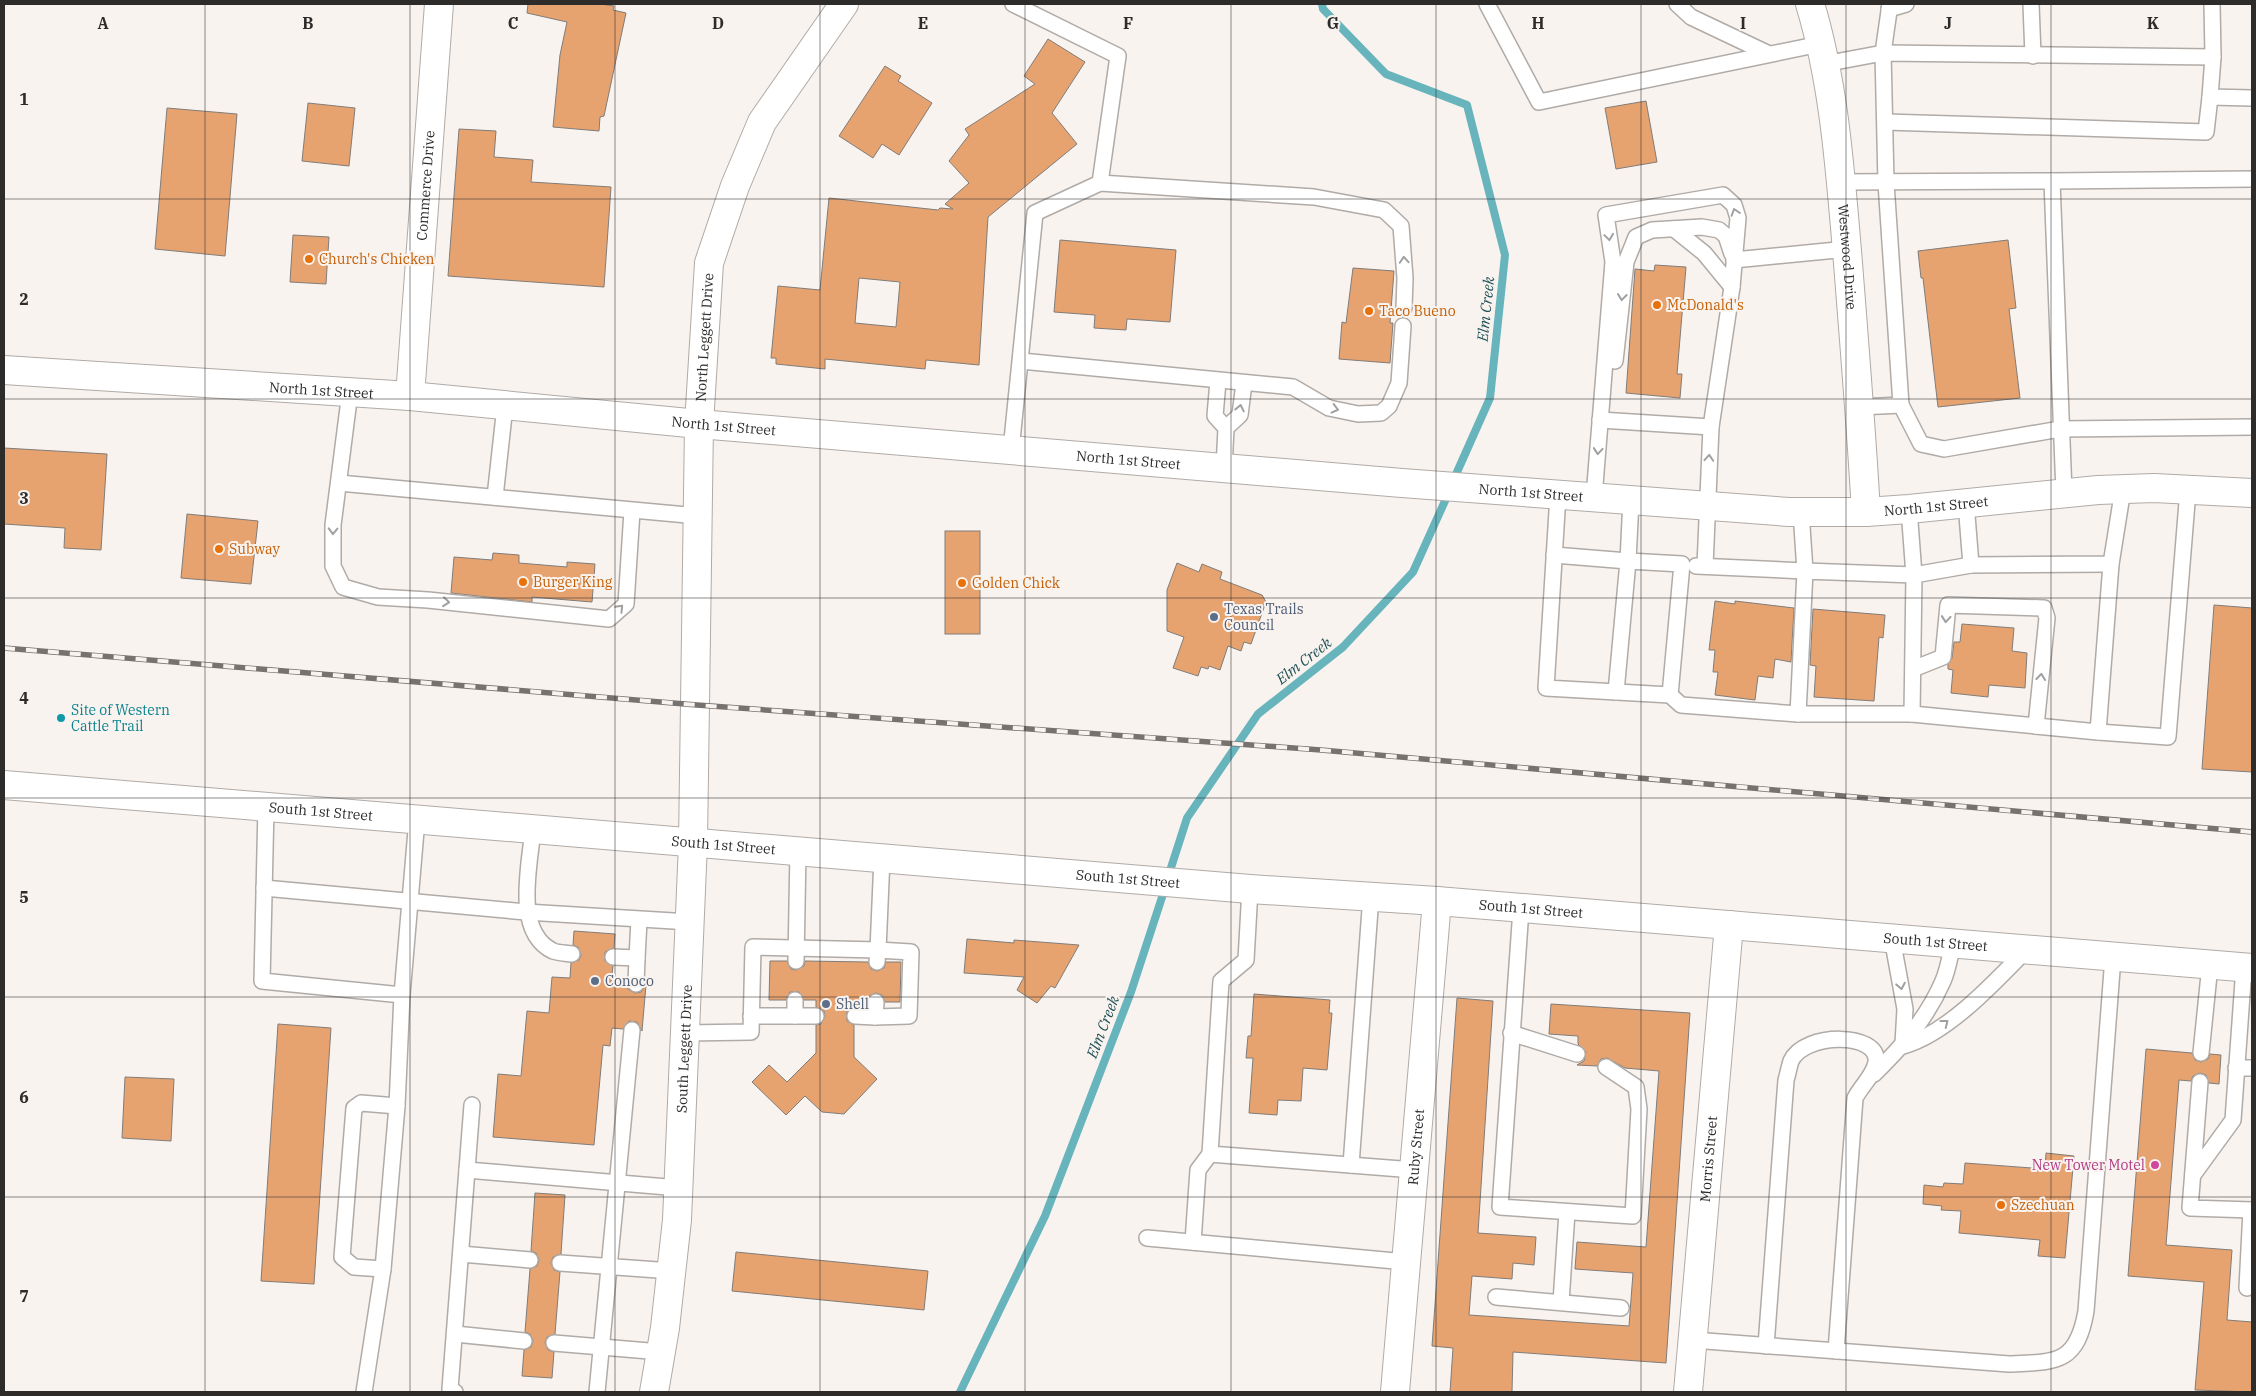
<svg xmlns="http://www.w3.org/2000/svg" width="2256" height="1396" font-family="'IBM Plex Serif',serif">
  <style>
    .lines { fill: none; stroke-linecap: round; stroke-linejoin: round }
    .stream { stroke: #67b4bd; stroke-width: 8 }
    .building { fill: #e6a370; stroke: #817c78; fill-rule: evenodd }
    .service-casing { stroke: #b0aba7; stroke-width: 18 }
    .minor-casing { stroke: #b0aba7; stroke-width: 30 }
    .tertiary-casing { stroke: #b0aba7; stroke-width: 30 }
    .secondary-casing { stroke: #b0aba7; stroke-width: 30 }
    .primary-casing { stroke: #b0aba7; stroke-width: 30 }
    .service { stroke: #fff; stroke-width: 15 }
    .minor { stroke: #fff; stroke-width: 28 }
    .tertiary { stroke: #fff; stroke-width: 28 }
    .secondary { stroke: #fff; stroke-width: 28 }
    .primary { stroke: #fff; stroke-width: 28 }
    .rail-casing { stroke: #757270; stroke-width: 5.5 }
    .rail { stroke: #f9f3ef; stroke-width: 4; stroke-dasharray: 11; stroke-linecap: butt }
    .oneway { stroke: #a1a0a0 }
    .grid { fill: none; stroke: #2e2c2b; stroke-width: 1; stroke-opacity: 0.55 }
    .food-dot { fill: #e8710a; stroke: #f9f3ef; stroke-width: 2 }
    .service-dot { fill: #5c6f8a; stroke: #f9f3ef; stroke-width: 2 }
    .culture-dot { fill: #0f9aa8; stroke: #f9f3ef; stroke-width: 2 }
    .hotel-dot { fill: #d1479c; stroke: #f9f3ef; stroke-width: 2 }
    .labels { text-anchor: middle; stroke-width: 4; stroke-linejoin: round; paint-order: stroke }
    .street-label { font-size: 14px; fill: #2e2c2b; stroke: #f9f3ef }
    .food-label { font-size: 14px; fill: #c56008; stroke: #f9f3ef; text-anchor: start }
    .service-label { font-size: 14px; fill: #4e5e75; stroke: #f9f3ef; text-anchor: start }
    .culture-label { font-size: 14px; fill: #0d838f; stroke: #f9f3ef; text-anchor: start }
    .hotel-label { font-size: 14px; fill: #b23c85; stroke: #f9f3ef; text-anchor: end }
    .water-label { font-size: 15px; font-style: italic; fill: #1e5056; stroke: #f9f3ef }
    .grid-label { font-size: 16px; text-anchor: middle; font-weight: bold; fill: #2e2c2b; stroke: #f9f3ef; stroke-width: 4; stroke-linejoin: round; paint-order: stroke }
  </style>
  <rect width="100%" height="100%" fill="#f9f3ef"/>
  <g class="lines">
    <g class="stream">
      <path d="M1322 4 1323 9 1386 74 1467 105 1505 255 1490 398 1453 481"/>
      <path d="M1168 877 1187 818 1258 714 1343 647 1413 572 1449 492"/>
      <path d="M960 1392 1045 1216 1131 992 1165 888"/>
    </g>
  </g>
  <g class="building">
    <path d="M528 4H600L614 6 613 10 626 13 604 116 600 117 599 131 553 127 560 55 567 22 527 13Z"/>
    <path d="M1048 39 1085 62 1052 113 1077 144 988 217 979 365 926 360 925 369 825 359V369L776 364V358H771L778 286 820 290 829 198 938 210 940 208 953 209 945 204 969 183 949 161 969 135 965 129 1035 84 1024 76ZM859 278 900 282 896 327 855 323Z"/>
    <path d="M885 66 901 76 898 81 932 103 899 155 882 144 873 158 839 136Z"/>
    <path d="M1646 101 1657 162 1616 169 1605 108Z"/>
    <path d="M308 103 355 108 349 166 302 161Z"/>
    <path d="M167 108 237 114 225 256 155 249Z"/>
    <path d="M459 129 496 131 494 157 533 160 531 182 611 187 604 287 448 276Z"/>
    <path d="M293 235 329 237 326 284 290 282Z"/>
    <path d="M1060 240 1176 250 1170 322 1127 319 1126 330 1094 328 1095 315 1054 312Z"/>
    <path d="M2008 240 2016 308 2009 309 2020 398 1938 407 1923 278H1921L1918 251Z"/>
    <path d="M1655 265 1686 267 1677 374H1682L1680 398 1626 393 1635 269 1654 271Z"/>
    <path d="M1353 268 1394 271 1390 323H1393L1390 363 1339 359 1342 322 1346 323Z"/>
    <path d="M4 448 107 454 101 550 64 548 65 528 4 524Z"/>
    <path d="M187 514 258 521 251 584 181 578Z"/>
    <rect x="945" y="531" width="35" height="103"/>
    <path d="M493 553 519 555V563L567 567V562L595 564 592 602 532 597V602L451 593 454 557 492 560Z"/>
    <path d="M1177 563 1199 572 1202 564 1222 572 1220 579 1262 595 1266 602 1251 644 1244 642 1241 651 1228 646 1220 670 1209 666 1208 669 1201 667 1198 676 1173 668 1184 637 1167 631V590Z"/>
    <path d="M1715 601 1735 604V601L1794 608 1791 662 1775 659 1773 678 1758 676 1755 700 1715 695 1718 672H1713L1715 650H1709Z"/>
    <path d="M2214 605 2252 608V772L2202 769Z"/>
    <path d="M1813 609 1885 615 1883 638 1879 637 1874 701 1814 697 1816 666 1810 665Z"/>
    <path d="M1962 624 2014 628 2012 651 2027 653 2025 688 1989 685 1988 697 1951 693 1953 670 1948 669V664L1952 658 1954 642H1960Z"/>
    <path d="M574 931 615 934 614 948 605 952V961L613 966 611 982 627 984 628 989 635 993 641 992 646 985 642 1031 637 1022 629 1021 623 1029 612 1028 610 1046 603 1045 594 1145 493 1137 498 1074 521 1076 527 1011 549 1013 552 977 570 978 571 963 579 960 581 955 578 947 573 945Z"/>
    <path d="M967 939 1014 943V940L1079 945 1055 988 1051 986 1037 1003 1017 990 1024 977 964 973Z"/>
    <path d="M770 961H787L791 969 796 970 804 966 805 961 868 962 871 969 877 971 884 968 886 962H901L900 1002H885L882 995 876 993 869 996 867 1002 855 1001V1007L847 1011V1021L854 1025V1057L877 1079 844 1114 822 1112 805 1096 786 1115 752 1082 769 1065 787 1082 816 1053V1025L821 1024 825 1016 824 1011 816 1007V1000H804L799 992H790L786 1000H769Z"/>
    <path d="M1254 994 1330 1000 1329 1013H1332L1327 1070 1303 1068 1301 1101 1278 1100 1277 1115 1249 1113 1253 1058H1246L1248 1036H1251Z"/>
    <path d="M1457 998 1493 1001 1478 1233 1536 1237 1534 1265 1513 1263 1512 1279 1472 1276 1469 1315 1629 1326 1633 1273 1575 1269 1577 1242 1646 1247 1659 1071 1625 1068 1607 1058 1601 1059 1597 1066 1577 1065 1584 1061 1586 1052 1578 1044V1036L1549 1034 1551 1004 1690 1013 1666 1363 1513 1352 1512 1392H1450L1453 1348 1432 1346Z"/>
    <path d="M278 1024 331 1028 314 1284 261 1281Z"/>
    <path d="M2146 1049 2192 1053 2195 1060 2201 1062 2208 1059 2210 1054 2221 1055 2219 1084 2209 1083 2206 1075 2200 1073 2193 1076 2191 1081 2179 1080 2166 1245 2232 1250 2227 1320 2252 1322V1392L2195 1390 2204 1282 2128 1276Z"/>
    <path d="M125 1077 174 1079 171 1141 122 1138Z"/>
    <path d="M2046 1153 2074 1156 2065 1258 2038 1256 2040 1240 1959 1233 1961 1211 1941 1210 1942 1206 1923 1204 1924 1185 1943 1187 1944 1183 1963 1184 1965 1163 2045 1169Z"/>
    <path d="M535 1193 565 1195 561 1254 553 1257 551 1263 554 1270 560 1272 555 1334 547 1337 545 1343 548 1350 554 1352 552 1378 522 1376 524 1350 531 1347 533 1341 530 1334 525 1332 530 1269 537 1266 539 1260 536 1253 531 1251Z"/>
    <path d="M736 1252 928 1271 924 1310 732 1291Z"/>
  </g>
  <g class="lines">
    <g class="service-casing">
      <g id="service">
        <path d="M1013 4 1118 56 1100 183"/>
        <path d="M1487 4 1539 102 1820 44"/>
        <path d="M1677 4 1691 17 1769 54"/>
        <path d="M2031 4 2033 56"/>
        <path d="M2212 4 2213 57 2210 97 2252 98"/>
        <path d="M1889 9 1906 4"/>
        <path d="M1824 64 1883 53 1890 4"/>
        <path d="M1886 122 2206 132 2210 97"/>
        <path d="M2052 181 2252 179"/>
        <path d="M1840 182 2052 181 2064 493"/>
        <path d="M1674 229 1704 253 1732 287"/>
        <path d="M1734 260 1847 249"/>
        <path d="M1021 361 1293 387 1329 408 1358 414 1381 413 1389 406 1399 383 1403 326"/>
        <path d="M1615 361 1626 262 1636 237 1652 230 1702 227 1719 230 1726 236 1732 254"/>
        <path d="M1218 381 1215 416 1226 428 1224 468"/>
        <path d="M350 392 333 525V566L343 587 378 597 428 600 609 619 626 604 632 511"/>
        <path d="M1901 405 1921 444 1944 449 2060 429 2252 427"/>
        <path d="M1860 407 1901 405 1886 183 1883 53 2213 57"/>
        <path d="M1600 420 1711 427"/>
        <path d="M1226 428 1240 415 1244 383"/>
        <path d="M1011 450 1035 213 1100 183 1314 197 1384 210 1401 226 1405 278 1404 308"/>
        <path d="M339 483 698 516"/>
        <path d="M1558 495 1546 688 1670 695 1682 564 1628 561 1631 500"/>
        <path d="M495 497 505 406"/>
        <path d="M1594 497 1613 262 1606 215 1723 195 1734 205 1738 218 1732 287 1711 427 1705 566"/>
        <path d="M1554 555 1628 561 1616 692"/>
        <path d="M1971 565 2111 564 2123 489"/>
        <path d="M1696 566 1805 571 1801 512"/>
        <path d="M1913 669 1943 657 1948 605 2044 608 2047 618 2036 726"/>
        <path d="M1670 695 1681 705 1798 714 1805 571 1914 575 1909 509"/>
        <path d="M1798 714H1912L1914 575 1971 565 1966 503"/>
        <path d="M1912 714 2098 732 2111 564"/>
        <path d="M2098 732 2168 737 2188 490"/>
        <path d="M266 807 262 981 402 995"/>
        <path d="M533 829C530 864 513 932 553 951 558 953 566 953 572 954"/>
        <path d="M264 888 526 912 690 922"/>
        <path d="M1250 889 1246 960 1221 981 1210 1154 1414 1170"/>
        <path d="M1521 909 1500 1207 1633 1216 1639 1109 1636 1087 1606 1067"/>
        <path d="M1892 938 1905 1009 1903 1044"/>
        <path d="M613 957 637 958 639 920"/>
        <path d="M796 961 798 851"/>
        <path d="M636 984 637 958"/>
        <path d="M795 1000V1016"/>
        <path d="M751 1016H816"/>
        <path d="M855 1016 875 1017 876 1002"/>
        <path d="M875 1017 909 1016 911 952 878 950 877 962"/>
        <path d="M685 1033 751 1032 753 947 878 950 882 858"/>
        <path d="M1511 1033 1577 1054"/>
        <path d="M1903 1046C1947 1034 1995 982 2027 949"/>
        <path d="M2201 1053 2210 965"/>
        <path d="M2236 1068H2252"/>
        <path d="M1874 1074C1902 1047 1927 1018 1943 981 1948 970 1950 956 1953 943"/>
        <path d="M2200 1082 2190 1208 2252 1210"/>
        <path d="M1351 1165 1371 896"/>
        <path d="M467 1170 679 1188"/>
        <path d="M2193 1175 2233 1120 2244 967"/>
        <path d="M1147 1238 1406 1262"/>
        <path d="M1193 1242 1198 1170 1210 1154"/>
        <path d="M461 1254 530 1260"/>
        <path d="M560 1263 672 1271"/>
        <path d="M383 1269 354 1267 342 1257 354 1108 361 1103 397 1106"/>
        <path d="M2247 1288 2251 1210"/>
        <path d="M1496 1297 1621 1308"/>
        <path d="M1561 1302 1567 1212"/>
        <path d="M455 1334 524 1341"/>
        <path d="M1693 1340 2009 1364C2056 1362 2077 1364 2086 1311L2113 957"/>
        <path d="M554 1343 661 1352"/>
        <path d="M1766 1346 1786 1080C1788 1074 1789 1067 1791 1061 1804 1032 1880 1032 1876 1062 1874 1075 1862 1085 1855 1098L1836 1351"/>
        <path d="M364 1392 383 1269 397 1106 402 995 417 819"/>
        <path d="M455 1392 450 1389 472 1105"/>
        <path d="M597 1392 632 1030"/>
      </g>
    </g>
    <g class="minor-casing">
      <g id="minor">
        <path id="s1" d="M1810 4C1834 83 1840 169 1847 251 1854 338 1861 425 1866 512"/>
        <path id="s2" d="M410 396 439 4"/>
        <path id="s3" d="M1395 1392 1437 901"/>
        <path id="s4" d="M1688 1392 1729 925"/>
      </g>
    </g>
    <g class="tertiary-casing">
      <g id="tertiary">
        <path id="s5" d="M654 1392 665 1328 677 1220 693 843"/>
      </g>
    </g>
    <g class="secondary-casing">
      <g id="secondary">
        <path id="s6" d="M4 370 410 396 699 424 1402 483 1789 512H1866L1909 509 2098 490 2154 488 2252 493"/>
        <path id="s7" d="M693 843 699 424 709 263 735 186 762 122 844 4"/>
      </g>
    </g>
    <g class="primary-casing">
      <g id="primary">
        <path id="s8" d="M4 785 1250 889 1437 901 2252 968"/>
      </g>
    </g>
    <use href="#service" class="service"/>
    <use href="#minor" class="minor"/>
    <use href="#tertiary" class="tertiary"/>
    <use href="#secondary" class="secondary"/>
    <use href="#primary" class="primary"/>
    <g class="rail-casing">
      <path id="rail" d="M4 648 697 705 1321 750 2252 832"/>
    </g>
    <use href="#rail" class="rail"/>
  </g>
  <defs><path id="oneway-chevron" d="M-2-3.5L2.5 0L-2 3.5" fill="none" stroke-width="1.6" stroke-linecap="round" stroke-linejoin="round" transform="scale(1.25)"/></defs>
  <g class="oneway">
    <use href="#oneway-chevron" transform="translate(1735 212) rotate(-108)"/>
    <use href="#oneway-chevron" transform="translate(1609 237) rotate(82)"/>
    <use href="#oneway-chevron" transform="translate(1404 260) rotate(-94)"/>
    <use href="#oneway-chevron" transform="translate(1622 297) rotate(97)"/>
    <use href="#oneway-chevron" transform="translate(1240 408) rotate(-78)"/>
    <use href="#oneway-chevron" transform="translate(1335 409) rotate(14)"/>
    <use href="#oneway-chevron" transform="translate(1598 451) rotate(95)"/>
    <use href="#oneway-chevron" transform="translate(1709 458) rotate(-86)"/>
    <use href="#oneway-chevron" transform="translate(333 531) rotate(91)"/>
    <use href="#oneway-chevron" transform="translate(446 602) rotate(6)"/>
    <use href="#oneway-chevron" transform="translate(620 608) rotate(-46)"/>
    <use href="#oneway-chevron" transform="translate(1946 619) rotate(95)"/>
    <use href="#oneway-chevron" transform="translate(2041 677) rotate(-84)"/>
    <use href="#oneway-chevron" transform="translate(1901 986) rotate(79)"/>
    <use href="#oneway-chevron" transform="translate(1945 1023) rotate(-38)"/>
  </g>
  <path class="grid" d="M205 4V1392M410 4V1392M615 4V1392M820 4V1392M1025 4V1392M1231 4V1392M1436 4V1392M1641 4V1392M1846 4V1392M2051 4V1392M4 199H2252M4 399H2252M4 598H2252M4 798H2252M4 997H2252M4 1197H2252"/>
  <g class="food-dot">
    <circle cx="309" cy="259" r="5"/>
    <circle cx="1657" cy="305" r="5"/>
    <circle cx="1369" cy="311" r="5"/>
    <circle cx="219" cy="549" r="5"/>
    <circle cx="523" cy="582" r="5"/>
    <circle cx="962" cy="583" r="5"/>
    <circle cx="2001" cy="1205" r="5"/>
  </g>
  <g class="service-dot">
    <circle cx="1214" cy="617" r="5"/>
    <circle cx="595" cy="981" r="5"/>
    <circle cx="826" cy="1004" r="5"/>
  </g>
  <circle class="culture-dot" cx="61" cy="718" r="5"/>
  <circle class="hotel-dot" cx="2155" cy="1165" r="5"/>
  <g class="labels">
    <g class="street-label">
      <text dy="5" stroke="none"><textPath href="#s2" startOffset="211">Commerce Drive</textPath></text>
      <text dy="5" stroke="none"><textPath href="#s1" startOffset="256">Westwood Drive</textPath></text>
      <text dy="5" stroke="none"><textPath href="#s7" startOffset="506">North Leggett Drive</textPath></text>
      <text dy="5" stroke="none"><textPath href="#s6" startOffset="318">North 1st Street</textPath></text>
      <text dy="5" stroke="none"><textPath href="#s6" startOffset="722">North 1st Street</textPath></text>
      <text dy="5" stroke="none"><textPath href="#s6" startOffset="1128">North 1st Street</textPath></text>
      <text dy="5" stroke="none"><textPath href="#s6" startOffset="1532">North 1st Street</textPath></text>
      <text dy="5" stroke="none"><textPath href="#s6" startOffset="1938">North 1st Street</textPath></text>
      <text dy="5" stroke="none"><textPath href="#s8" startOffset="318">South 1st Street</textPath></text>
      <text dy="5" stroke="none"><textPath href="#s8" startOffset="722">South 1st Street</textPath></text>
      <text dy="5" stroke="none"><textPath href="#s8" startOffset="1128">South 1st Street</textPath></text>
      <text dy="5" stroke="none"><textPath href="#s8" startOffset="1532">South 1st Street</textPath></text>
      <text dy="5" stroke="none"><textPath href="#s8" startOffset="1938">South 1st Street</textPath></text>
      <text dy="5" stroke="none"><textPath href="#s5" startOffset="345">South Leggett Drive</textPath></text>
      <text dy="5" stroke="none"><textPath href="#s3" startOffset="246">Ruby Street</textPath></text>
      <text dy="5" stroke="none"><textPath href="#s4" startOffset="234">Morris Street</textPath></text>
    </g>
    <g class="food-label">
      <text x="319" y="264">Church's Chicken</text>
      <text x="1667" y="310">McDonald's</text>
      <text x="1379" y="316">Taco Bueno</text>
      <text x="229" y="554">Subway</text>
      <text x="533" y="587">Burger King</text>
      <text x="972" y="588">Golden Chick</text>
      <text x="2011" y="1210">Szechuan</text>
    </g>
    <g class="service-label">
      <text x="1224" y="614">Texas Trails<tspan x="1224" dy="16">Council</tspan></text>
      <text x="605" y="986">Conoco</text>
      <text x="836" y="1009">Shell</text>
    </g>
    <g class="culture-label">
      <text x="71" y="715">Site of Western<tspan x="71" dy="16">Cattle Trail</tspan></text>
    </g>
    <g class="hotel-label">
      <text x="2145" y="1170">New Tower Motel</text>
    </g>
    <g class="water-label">
      <text transform="translate(1486 309) rotate(-84)" y="5">Elm Creek</text>
      <text transform="translate(1304 661) rotate(-38)" y="5">Elm Creek</text>
      <text transform="translate(1103 1027) rotate(-69)" y="5">Elm Creek</text>
    </g>
  </g>
  <g class="grid-label">
    <text x="103" y="29">A</text>
    <text x="308" y="29">B</text>
    <text x="513" y="29">C</text>
    <text x="718" y="29">D</text>
    <text x="923" y="29">E</text>
    <text x="1128" y="29">F</text>
    <text x="1333" y="29">G</text>
    <text x="1538" y="29">H</text>
    <text x="1743" y="29">I</text>
    <text x="1948" y="29">J</text>
    <text x="2153" y="29">K</text>
    <text x="24" y="105">1</text>
    <text x="24" y="305">2</text>
    <text x="24" y="504">3</text>
    <text x="24" y="704">4</text>
    <text x="24" y="903">5</text>
    <text x="24" y="1103">6</text>
    <text x="24" y="1302">7</text>
  </g>
  <rect width="2256" height="1396" fill="none" stroke="#2e2c2b" stroke-width="10"/>
</svg>
